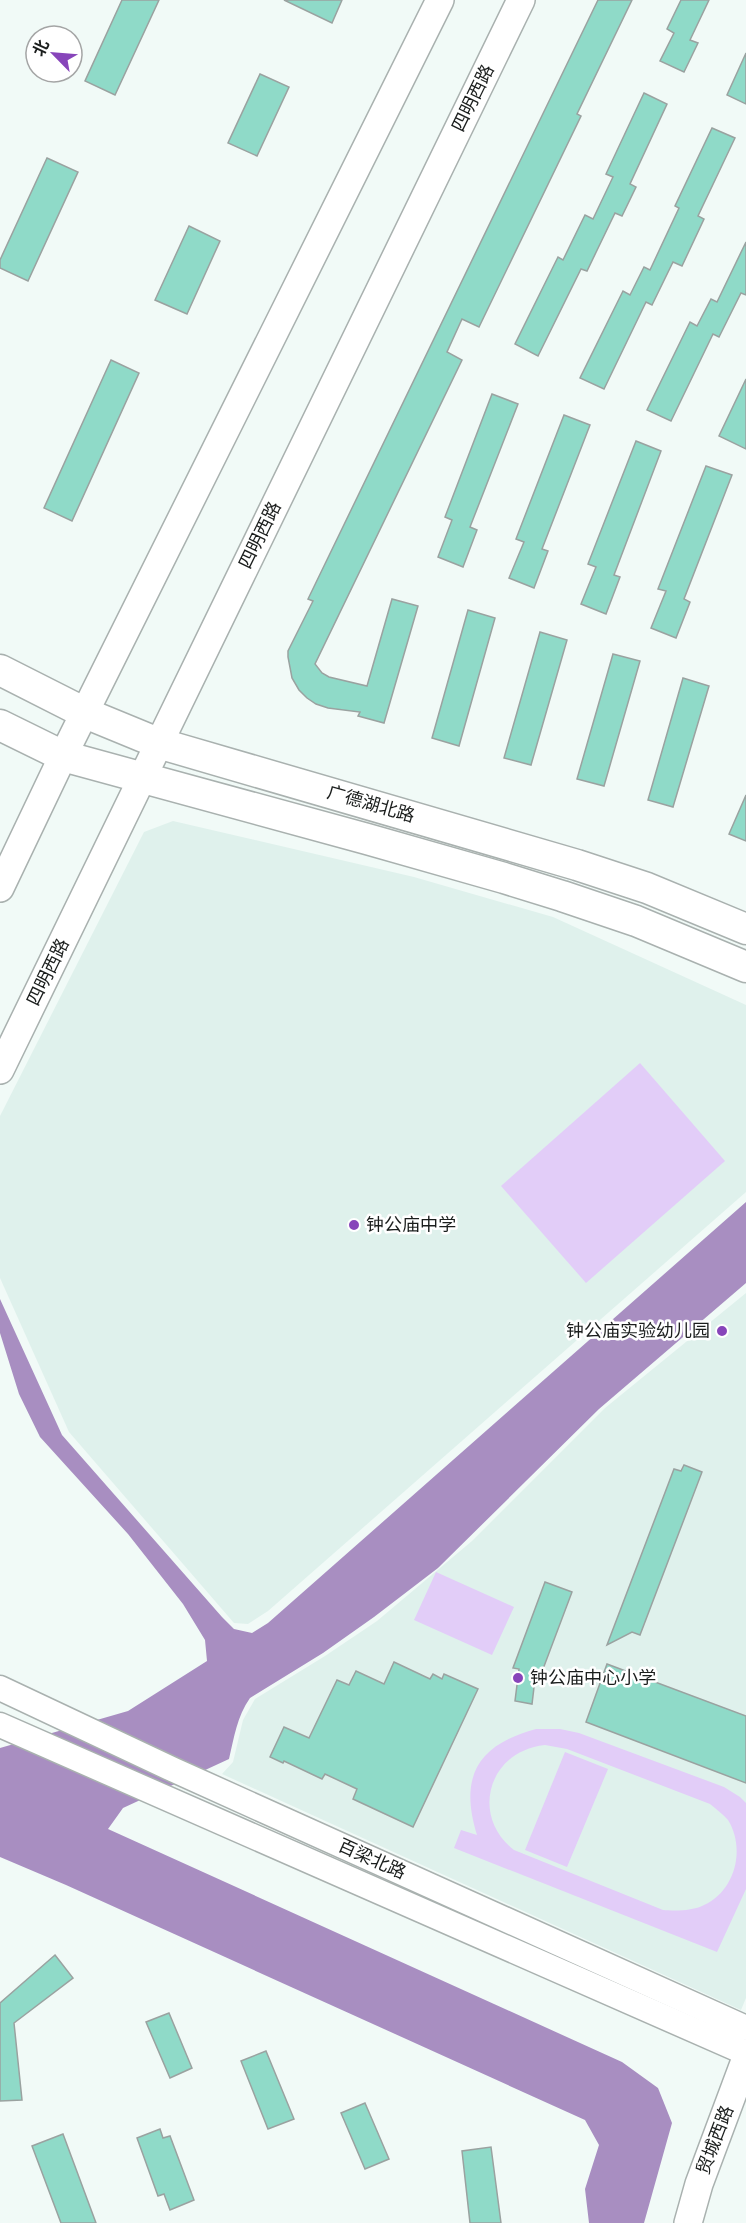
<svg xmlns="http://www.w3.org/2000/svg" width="746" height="2223" font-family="'Roboto Serif','Noto Sans SC',serif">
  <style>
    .built { fill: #dff1ec }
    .green { fill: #e2cdf8; fill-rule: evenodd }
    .water { fill: #a88ec1 }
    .building { fill: #8fdac8; stroke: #9aa2a0; stroke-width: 1.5 }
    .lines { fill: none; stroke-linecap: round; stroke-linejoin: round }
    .tertiary-casing { stroke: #a9b1af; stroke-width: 27 }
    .secondary-casing { stroke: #a9b1af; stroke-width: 30 }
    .primary-casing { stroke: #a9b1af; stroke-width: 33 }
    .tertiary { stroke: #fff; stroke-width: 24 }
    .secondary { stroke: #fff; stroke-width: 27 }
    .primary { stroke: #fff; stroke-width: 30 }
    .poi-dot { fill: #8745ba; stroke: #fff; stroke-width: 2 }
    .labels { text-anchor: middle; stroke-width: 5; stroke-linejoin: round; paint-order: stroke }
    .street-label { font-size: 18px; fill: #1b1e1d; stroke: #fff }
    .poi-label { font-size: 18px; fill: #1b1e1d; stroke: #fff; text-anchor: start }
  </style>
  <rect width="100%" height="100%" fill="#f1faf7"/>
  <g class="built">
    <path d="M173 821 414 877 553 917 746 1005V1192L268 1611 248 1624 234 1623 69 1432 0 1278V1116L144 832Z"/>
    <path d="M746 1293V1998L741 2010 222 1774 233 1762 243 1720 255 1699 325 1656 377 1621 472 1541 605 1408Z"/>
  </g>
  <g class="green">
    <path d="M640 1063 725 1161 586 1283 501 1186Z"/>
    <path d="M436 1572 514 1607 492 1655 414 1620Z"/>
    <path d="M536 1729H560L579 1733 724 1787 740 1797 746 1803V1889L717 1952 454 1848 461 1830 477 1835C459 1777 477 1745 536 1729ZM545 1745 567 1749 710 1804C716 1809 723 1814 728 1820 746 1849 735 1891 704 1905 693 1911 675 1911 663 1910L514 1850C470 1816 488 1751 545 1745Z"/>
    <path d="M565 1752 608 1769 567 1867 525 1850Z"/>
  </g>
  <path class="water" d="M746 1202V1283L599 1409 438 1568 374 1617 323 1653 250 1698C237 1716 234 1738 229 1759L123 1808 108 1829 622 2062 658 2088 672 2123 644 2223H589L585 2189 599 2145 585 2120 66 1885 0 1857V1748L128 1711 207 1661 205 1640 183 1604 128 1534 40 1437 19 1394 0 1333V1299L62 1435 222 1617 234 1629 252 1633 268 1623Z"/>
  <g class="building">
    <path d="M122 0H159L115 95 85 81Z"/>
    <path d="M284 0H342L332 23Z"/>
    <path d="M598 0H632L577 114 581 116 479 327 462 319 447 352 462 360 315 664 322 673 329 677 367 686 392 599 418 606 384 723 358 716 360 712 328 708 316 704 307 698 299 690 292 678 288 657V651L313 601 308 599Z"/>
    <path d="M681 0H709L690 40 698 43 684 72 660 61 674 33 667 29Z"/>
    <path d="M746 53V104L727 95Z"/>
    <path d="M260 74 289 87 257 156 228 143Z"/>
    <path d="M644 93 667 104 630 184 636 187 622 216 615 213 587 271 581 269 538 356 515 344 558 257 563 260 585 215 593 219 613 177 606 174Z"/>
    <path d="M712 128 735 138 698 216 704 219 682 266 673 262 652 305 646 302 604 389 580 378 623 291 630 295 644 267 650 270 679 208 675 206Z"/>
    <path d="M47 158 78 172 28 281 0 268V260Z"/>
    <path d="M189 226 220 241 187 314 155 300Z"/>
    <path d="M746 242V295L741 293 719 337 713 334 671 421 647 410 690 322 697 326 711 299 717 302Z"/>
    <path d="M111 360 139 373 72 521 44 508Z"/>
    <path d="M746 379V449L719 436Z"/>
    <path d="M492 394 518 404 470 527 477 530 463 567 438 557 452 520 445 517Z"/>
    <path d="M564 415 590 425 542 549 548 551 534 588 509 578 524 542 516 539Z"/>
    <path d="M636 441 661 451 614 575 620 577 606 614 581 604 596 567 588 564Z"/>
    <path d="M706 466 732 475 684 599 690 602 676 638 651 628 666 591 658 589Z"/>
    <path d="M468 610 495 618 459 746 432 738Z"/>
    <path d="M540 632 567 640 531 765 504 758Z"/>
    <path d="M613 654 640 661 604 786 577 779Z"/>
    <path d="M683 678 709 686 673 807 648 800Z"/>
    <path d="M746 795V841L729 834Z"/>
    <path d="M684 1465 702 1472 640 1635 632 1632 607 1645 674 1469 681 1471Z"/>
    <path d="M545 1582 572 1592 540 1677 535 1679 532 1704 515 1701 519 1669 513 1668Z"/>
    <path d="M394 1662 430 1679 433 1674 442 1679 444 1674 478 1689 413 1827 353 1799 357 1789 325 1774 322 1779 284 1761 283 1763 270 1757 284 1727 309 1738 337 1680 349 1685 356 1671 384 1684Z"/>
    <path d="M607 1664 746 1716V1783L586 1722Z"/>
    <path d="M55 1955 73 1978 14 2023 22 2100 0 2101V2003Z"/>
    <path d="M169 2013 192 2068 170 2078 146 2022Z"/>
    <path d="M266 2051 294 2119 268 2129 241 2061Z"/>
    <path d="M365 2103 389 2159 365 2169 341 2113Z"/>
    <path d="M160 2129 163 2138 170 2136 194 2200 170 2210 164 2194 158 2196 137 2138Z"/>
    <path d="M63 2134 96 2223H61L32 2146Z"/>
    <path d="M491 2147 501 2223H470L462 2151Z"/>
  </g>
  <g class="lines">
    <g class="tertiary-casing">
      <g id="tertiary">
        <path d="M0 1688 174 1770 746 2028"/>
        <path d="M0 1725 746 2053"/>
      </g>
    </g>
    <g class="secondary-casing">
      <g id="secondary">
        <path d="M0 888 63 756 440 0"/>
        <path d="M0 1070 521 0"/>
        <path d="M688 2223 699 2184 746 2058"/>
      </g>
    </g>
    <g class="primary-casing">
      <g id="primary">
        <path d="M0 670 85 713 158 743 577 865 647 888 746 929"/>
        <path d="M0 725 63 756 367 839 504 878 562 896 636 921 746 967"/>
      </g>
    </g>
    <use href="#tertiary" class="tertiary"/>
    <use href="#secondary" class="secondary"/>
    <use href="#primary" class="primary"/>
  </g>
  <g class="poi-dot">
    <circle cx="354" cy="1225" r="6"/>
    <circle cx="722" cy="1331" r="6"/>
    <circle cx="518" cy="1678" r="6"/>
  </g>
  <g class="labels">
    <g class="street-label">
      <text transform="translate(473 98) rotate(-64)" y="6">四明西路</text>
      <text transform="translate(260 535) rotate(-64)" y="6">四明西路</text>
      <text transform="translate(371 804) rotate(16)" y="6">广德湖北路</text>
      <text transform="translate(48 972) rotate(-64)" y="6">四明西路</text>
      <text transform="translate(372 1859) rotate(24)" y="6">百梁北路</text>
      <text transform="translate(715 2140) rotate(-69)" y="6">贸城西路</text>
    </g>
    <g class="poi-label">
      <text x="366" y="1231">钟公庙中学</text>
      <text x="710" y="1337" text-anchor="end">钟公庙实验幼儿园</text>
      <text x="530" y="1684">钟公庙中心小学</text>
    </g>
  </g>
  <g transform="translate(54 54) rotate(295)"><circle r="28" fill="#ffffff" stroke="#a4a5a5" stroke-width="1.5"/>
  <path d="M0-4.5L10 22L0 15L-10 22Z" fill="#8745ba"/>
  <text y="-9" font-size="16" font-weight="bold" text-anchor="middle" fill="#1b1e1d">北</text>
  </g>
</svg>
